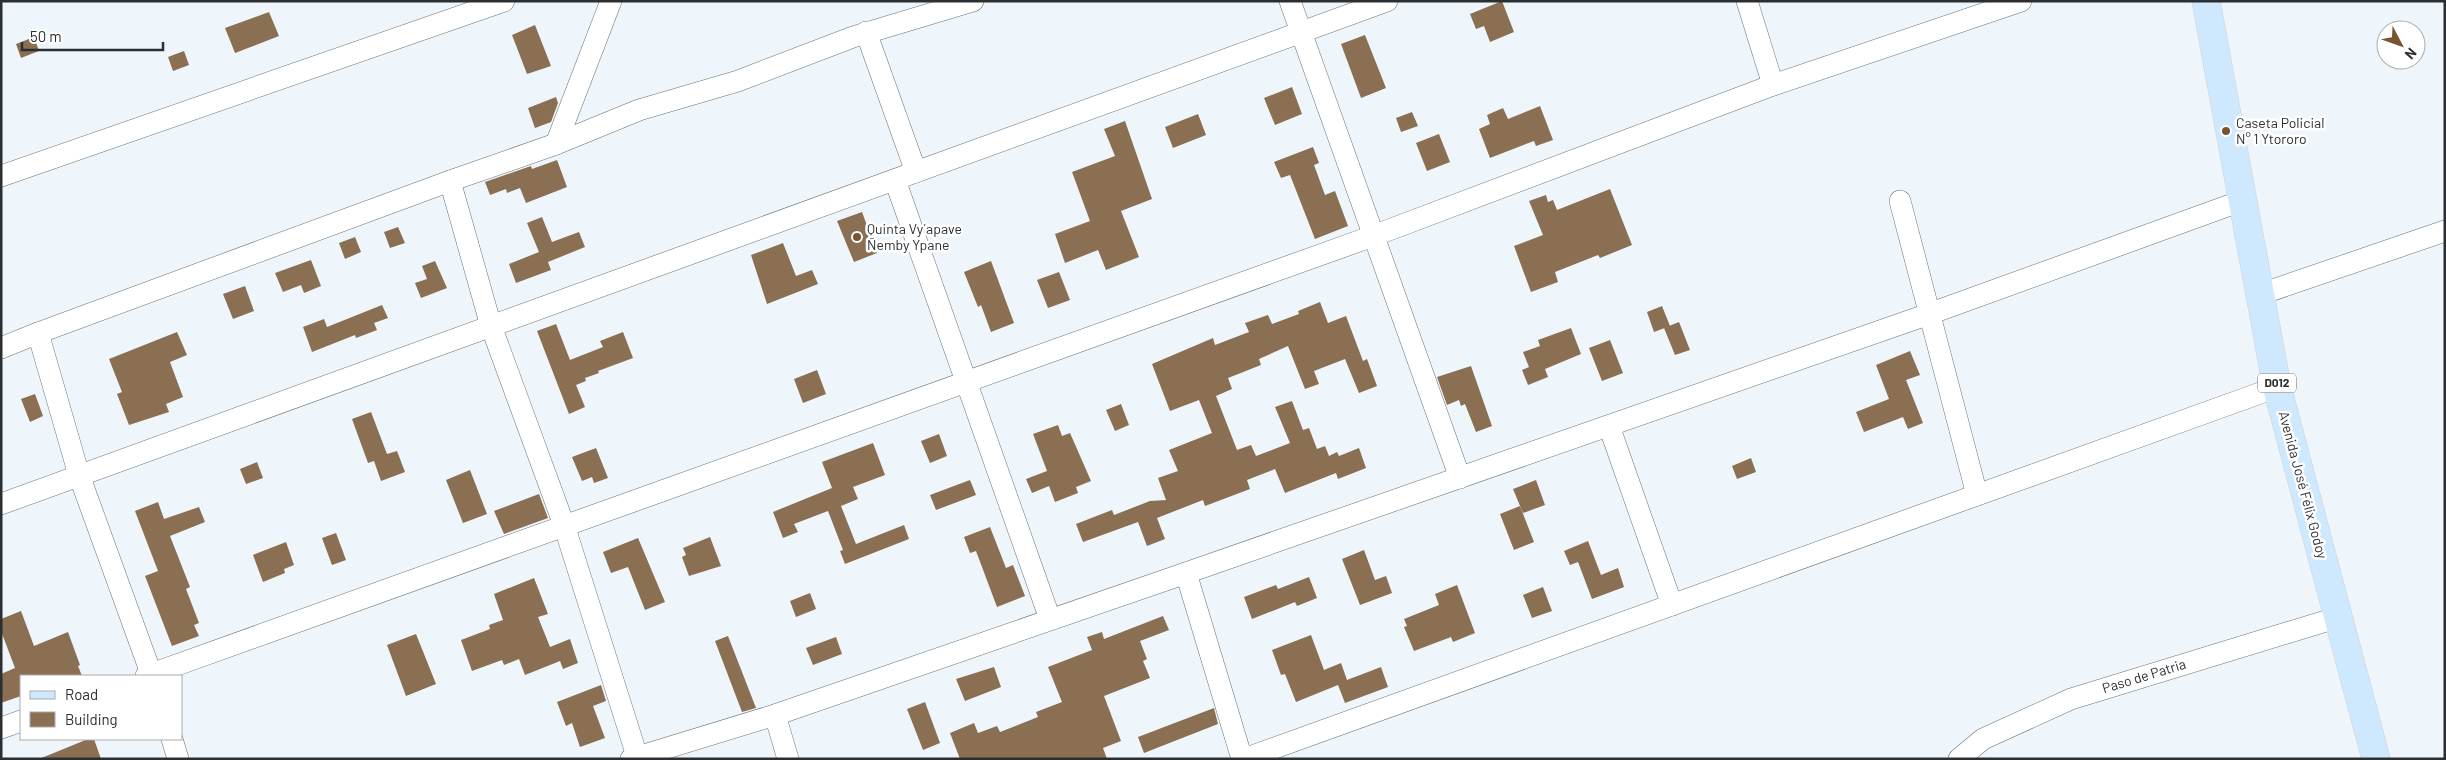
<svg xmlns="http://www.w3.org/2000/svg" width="2446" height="760" font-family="Barlow,sans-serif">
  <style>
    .building { fill: #8b6f52 }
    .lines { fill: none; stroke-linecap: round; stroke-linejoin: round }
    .street-casing { stroke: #6b7277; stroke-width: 22 }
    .primary-casing { stroke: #d1d1d2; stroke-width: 29 }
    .street { stroke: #fff; stroke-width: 21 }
    .primary { stroke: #cee8fd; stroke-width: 28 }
    .poi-dot { fill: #78552e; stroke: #fff; stroke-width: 2 }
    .labels { text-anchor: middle; stroke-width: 5; stroke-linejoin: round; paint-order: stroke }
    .shield { fill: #fff; stroke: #6b6d6f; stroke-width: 1 }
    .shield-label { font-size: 12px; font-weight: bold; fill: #2c2f31 }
    .poi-label { font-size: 14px; fill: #2c2f31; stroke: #fff; text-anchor: start }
    .street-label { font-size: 14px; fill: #2c2f31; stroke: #fff }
  </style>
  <rect width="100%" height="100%" fill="#eef6fc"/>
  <g class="building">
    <path d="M1502 1 1514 32 1490 42 1484 26 1476 29 1470 14Z"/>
    <path d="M269 12 279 36 235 53 225 28Z"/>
    <path d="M535 25 551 66 527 74 512 35Z"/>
    <path d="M1365 35 1386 88 1361 98 1341 44Z"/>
    <path d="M34 37 39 51 21 58 16 44Z"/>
    <path d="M184 51 189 65 173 71 168 57Z"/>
    <path d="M1292 87 1302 114 1275 125 1264 98Z"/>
    <path d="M556 97 558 103 551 122 535 128 528 108Z"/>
    <path d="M1540 106 1553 140 1536 146 1534 141 1490 158 1479 129 1490 124 1487 115 1503 108 1508 119Z"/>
    <path d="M1412 112 1418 126 1401 132 1396 118Z"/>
    <path d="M1198 114 1206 135 1173 148 1165 127Z"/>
    <path d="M1125 121 1152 199 1121 211 1139 257 1106 270 1098 250 1065 263 1055 234 1090 221 1072 172 1115 156 1104 129Z"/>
    <path d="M1439 134 1450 162 1427 171 1416 143Z"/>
    <path d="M1313 147 1319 163 1314 165 1325 195 1335 191 1348 226 1315 239 1290 175 1281 178 1274 162Z"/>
    <path d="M557 160 567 187 526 203 520 188 507 193 506 189 490 195 485 182 531 166 532 169Z"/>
    <path d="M1610 189 1632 245 1600 258 1598 255 1555 272 1558 282 1531 292 1514 246 1543 235 1529 201 1546 195 1548 202 1553 200 1557 210Z"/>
    <path d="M862 212 877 253 854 262 837 221Z"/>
    <path d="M542 217 552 242 579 232 585 247 548 262 551 270 516 283 509 264 539 252 527 223Z"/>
    <path d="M398 227 405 243 390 248 384 232Z"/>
    <path d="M355 237 361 252 345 259 339 243Z"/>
    <path d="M783 243 796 276 812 270 818 284 767 304 751 255Z"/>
    <path d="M311 260 321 286 304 293 301 285 283 292 275 273Z"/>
    <path d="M435 261 447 288 421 298 415 283 427 279 422 266Z"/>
    <path d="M991 261 1014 323 991 332 981 305 978 307 964 272Z"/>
    <path d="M1059 272 1070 300 1048 308 1037 280Z"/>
    <path d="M245 286 254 311 233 319 223 294Z"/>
    <path d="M1320 302 1328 323 1346 316 1363 361 1367 359 1377 386 1359 393 1345 359 1314 371 1319 384 1305 389 1288 346 1259 359 1261 365 1228 378 1232 389 1216 396 1237 450 1251 445 1256 456 1290 443 1275 407 1292 401 1303 430 1309 428 1317 449 1325 446 1329 456 1337 452 1339 456 1359 448 1366 468 1338 479 1336 473 1285 493 1275 469 1247 480 1250 489 1205 506 1203 500 1157 518 1165 539 1147 546 1138 522 1083 542 1076 524 1112 510 1114 515 1150 501 1166 500 1158 478 1178 471 1169 450 1212 433 1199 400 1170 411 1152 364 1213 338 1215 345 1249 332 1245 323 1268 315 1272 324 1299 314 1298 311Z"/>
    <path d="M382 305 388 318 374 323 377 330 356 338 355 335 312 352 303 327 324 319 327 327Z"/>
    <path d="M1662 306 1670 326 1654 332 1647 312Z"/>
    <path d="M1679 322 1690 350 1675 355 1664 328Z"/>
    <path d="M556 324 570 360 603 347 600 341 623 332 633 358 598 371 599 373 585 378 586 381 576 385 585 407 569 414 537 331Z"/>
    <path d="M1571 328 1581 354 1545 369 1548 377 1528 385 1522 370 1529 367 1523 352 1540 346 1538 340Z"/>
    <path d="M177 332 187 355 170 362 183 397 166 404 169 412 129 425 117 394 122 392 109 359Z"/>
    <path d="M1610 340 1623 373 1602 381 1589 348Z"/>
    <path d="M1910 351 1920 375 1906 380 1923 423 1908 429 1903 417 1864 432 1856 412 1889 399 1876 365Z"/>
    <path d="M1471 366 1492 426 1476 432 1465 404 1461 406 1459 400 1447 405 1437 377Z"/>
    <path d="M817 370 826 394 803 403 794 379Z"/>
    <path d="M35 394 43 416 30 422 21 399Z"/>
    <path d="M1121 404 1129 425 1115 431 1106 410Z"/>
    <path d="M371 412 387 454 397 451 405 472 381 481 374 461 368 463 352 419Z"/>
    <path d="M1058 425 1062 436 1070 433 1091 481 1076 487 1078 493 1055 502 1049 486 1032 493 1026 479 1047 471 1033 434Z"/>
    <path d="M939 434 947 456 930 463 921 441Z"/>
    <path d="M873 443 885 475 853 487 858 499 841 506 856 544 904 525 909 539 845 564 840 551 843 550 828 511 794 524 798 532 783 538 773 512 832 488 822 462Z"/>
    <path d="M596 448 608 478 594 483 592 477 582 481 572 457Z"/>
    <path d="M1751 458 1756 472 1737 479 1732 466Z"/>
    <path d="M257 462 263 478 246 484 240 469Z"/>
    <path d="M470 470 487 514 463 523 446 480Z"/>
    <path d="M970 480 976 495 936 510 930 495Z"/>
    <path d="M1536 480 1545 505 1523 513 1513 489Z"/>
    <path d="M539 494 548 518 504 534 494 511Z"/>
    <path d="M158 502 164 519 199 507 205 522 170 536 190 587 186 589 199 623 194 625 199 636 172 646 145 576 158 571 135 511Z"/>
    <path d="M1520 506 1534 542 1514 550 1500 514Z"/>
    <path d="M990 527 1006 568 1013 565 1025 596 997 607 976 551 970 553 964 537Z"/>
    <path d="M336 533 346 560 332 565 322 538Z"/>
    <path d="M710 537 721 566 689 576 682 557 686 555 683 548Z"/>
    <path d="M638 538 665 602 645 610 628 567 611 573 603 552Z"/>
    <path d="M1588 541 1601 575 1618 568 1624 587 1592 599 1578 562 1570 565 1564 551Z"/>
    <path d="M286 542 294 565 284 569 285 573 263 582 253 555Z"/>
    <path d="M1364 550 1375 580 1386 576 1392 593 1360 605 1342 559Z"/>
    <path d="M1309 577 1317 598 1297 606 1295 602 1252 619 1244 597 1276 585 1278 589Z"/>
    <path d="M534 578 548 614 538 617 550 647 570 639 578 663 563 669 560 661 525 675 519 659 504 665 502 660 472 671 461 640 490 629 489 625 503 620 494 594Z"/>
    <path d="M1457 585 1475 633 1453 642 1451 637 1414 651 1404 627 1407 626 1404 619 1439 605 1435 594Z"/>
    <path d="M1543 587 1552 611 1532 618 1523 595Z"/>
    <path d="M810 593 816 609 796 617 790 601Z"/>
    <path d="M21 611 34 646 68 632 80 665 78 666 82 676H21V696L1 703V674L15 668 1 631V619Z"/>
    <path d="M1163 616 1169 630 1140 641 1147 659 1143 661 1150 678 1104 696 1121 741 1103 748 1107 759H960L950 733 974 723 978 733 997 726 1000 732 1038 717 1036 712 1062 702 1048 667 1092 650 1087 637 1102 632 1104 639Z"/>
    <path d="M416 634 436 684 406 696 387 645Z"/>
    <path d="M1311 635 1324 670 1341 663 1347 680 1381 667 1388 687 1345 703 1338 685 1296 702 1285 674 1281 675 1272 650Z"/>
    <path d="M728 636 756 708 742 712 715 641Z"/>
    <path d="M836 637 842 654 813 665 806 648Z"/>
    <path d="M994 667 1001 687 965 701 956 679Z"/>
    <path d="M601 685 606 701 593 706 605 738 580 747 572 723 566 726 557 702Z"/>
    <path d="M925 702 940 743 923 750 907 709Z"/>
    <path d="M1214 708 1218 724 1144 753 1138 737Z"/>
    <path d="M88 739H94L101 759H39Z"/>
  </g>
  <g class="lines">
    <g class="street-casing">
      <g id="street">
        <path d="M1290 1 1460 478"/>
        <path d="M1747 1 1773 85"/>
        <path d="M866 32 916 172"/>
        <path d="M556 144 611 1"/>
        <path d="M1 176 504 1"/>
        <path d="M895 180 1050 619"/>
        <path d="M450 181 491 326 564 525 637 756"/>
        <path d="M1900 201 1977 495"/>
        <path d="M2261 294 2445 231"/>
        <path d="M38 333 450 181 556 144 639 110 738 81 853 37 973 1"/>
        <path d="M1 348 38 333 79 475 152 676"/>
        <path d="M1609 426 1672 605"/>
        <path d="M1 504 1387 1"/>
        <path d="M1186 573 1242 759"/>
        <path d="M146 676 1373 236 1773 85 2021 1"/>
        <path d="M775 715 788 759"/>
        <path d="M1 728 21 721"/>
        <path d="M172 739 178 759"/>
        <path d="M631 759 775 715 1186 573 1929 314 2244 200"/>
        <path d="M1244 759 2277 387"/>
        <path d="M1959 759 1983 739 2071 699 2339 617"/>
      </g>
    </g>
    <g class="primary-casing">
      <path id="primary" d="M2206 1 2277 387 2376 759"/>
    </g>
    <use href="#street" class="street"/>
    <use href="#primary" class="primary"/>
  </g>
  <g class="poi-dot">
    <circle cx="2226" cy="131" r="5"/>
    <circle cx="857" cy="237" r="5"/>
  </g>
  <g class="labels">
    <rect class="shield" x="2258" y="373.5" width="38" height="19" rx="4"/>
    <g class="shield-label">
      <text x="2277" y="387">D012</text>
    </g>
    <g class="poi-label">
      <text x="2236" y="128">Caseta Policial<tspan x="2236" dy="16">N° 1 Ytororo</tspan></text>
      <text x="867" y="234">Quinta Vy´apave<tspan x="867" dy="16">Ñemby Ypane</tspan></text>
    </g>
    <g class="street-label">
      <text transform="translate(2303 485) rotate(75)" y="5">Avenida José Félix Godoy</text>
      <text transform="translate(2144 676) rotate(-17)" y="5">Paso de Patria</text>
    </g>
  </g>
  <rect width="2446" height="760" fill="none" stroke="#2c2f31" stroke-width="5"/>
  <rect x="20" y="675" width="162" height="65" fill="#ffffff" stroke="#abacad"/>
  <rect x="30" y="691" width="25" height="8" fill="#cee8fd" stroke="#abacad"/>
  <text x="65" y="700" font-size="15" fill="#2c2f31">Road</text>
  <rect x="30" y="712" width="25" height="15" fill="#8b6f52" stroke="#abacad"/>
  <text x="65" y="725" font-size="15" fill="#2c2f31">Building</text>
  <g transform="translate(2401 45) rotate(131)"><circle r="24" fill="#ffffff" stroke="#abacad"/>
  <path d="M0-4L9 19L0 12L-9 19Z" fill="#78552e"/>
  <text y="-8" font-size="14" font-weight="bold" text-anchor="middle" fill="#2c2f31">N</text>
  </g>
  <path d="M22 42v8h141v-8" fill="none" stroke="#2c2f31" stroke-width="2.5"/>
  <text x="30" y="42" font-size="15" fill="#2c2f31" stroke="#ffffff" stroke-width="4" paint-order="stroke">50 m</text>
</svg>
